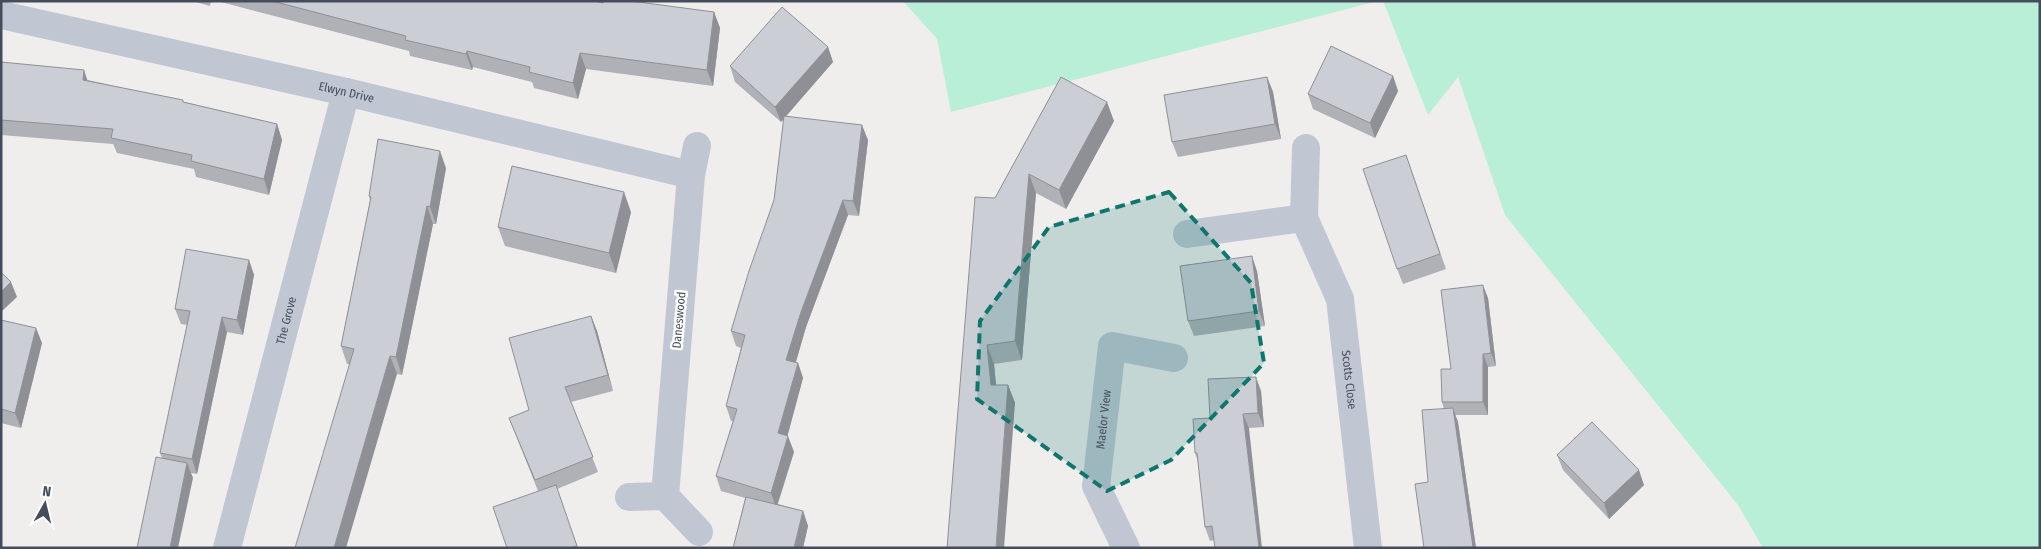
<svg xmlns="http://www.w3.org/2000/svg" width="2041" height="549" font-family="'Fira Sans Condensed',sans-serif">
  <style>
    .green { fill: #baefd7 }
    .lines { fill: none; stroke-linecap: round; stroke-linejoin: round }
    .minor { stroke: #c0c7d3; stroke-width: 28 }
    .wall { fill: #afb1b7 }
    .shaded-wall { fill: #8f9095 }
    .building { fill: #ccced5; stroke: #8f9095 }
    .marked { fill: #0f766e; fill-opacity: 0.2; stroke: #0f766e; stroke-width: 4; stroke-dasharray: 10 6; stroke-linejoin: round }
    .labels { text-anchor: middle; stroke-width: 5; stroke-linejoin: round; paint-order: stroke }
    .street-label { font-size: 12px; fill: #454d5b; stroke: #fff }
  </style>
  <rect width="100%" height="100%" fill="#f0eeed"/>
  <g class="green">
    <path d="M903 1H1378L951 112 937 39Z"/>
    <path d="M1383 1H2040V548H1763L1738 505 1505 215 1458 77 1428 115Z"/>
  </g>
  <g class="lines">
    <g class="minor">
      <path id="s1" d="M1 15 346 92 691 175"/>
      <path d="M697 146 691 175 665 496 699 532"/>
      <path d="M1304 218 1306 148"/>
      <path id="s2" d="M1187 234 1304 218 1340 299 1368 548"/>
      <path d="M629 497 665 496"/>
      <path id="s3" d="M227 548 346 92"/>
      <path id="s4" d="M1126 548 1096 486 1112 346 1174 358"/>
    </g>
  </g>
  <g class="wall">
    <path d="M192 1H211L210 6Z"/>
    <path d="M217 1H595L603 3 714 12 720 28 713 86 586 69 578 99 534 88 532 82 473 67 472 70 410 56 409 51Z"/>
    <path d="M828 47 833 62 786 116 868 140 859 216 848 215 806 327 796 362 798 363 803 378 787 436 794 452 778 504 803 511 808 526 803 548H733L745 498 721 491 716 476 733 421H731L726 406 741 348 736 346 731 331 774 200 784 118 781 122 735 82 730 66Z"/>
    <path d="M1 62 88 80 184 102 277 124 282 140 269 195 196 177 194 169 117 153 113 144 1 135Z"/>
    <path d="M1393 76 1398 91 1375 138 1313 109 1308 94Z"/>
    <path d="M1061 77 1114 121 1066 209 1036 193 1022 360 994 364 996 385H1008L1015 403 947 548 995 198Z"/>
    <path d="M1267 77 1273 92 1281 139 1178 157 1172 142Z"/>
    <path d="M1406 155 1446 269 1403 284 1397 269Z"/>
    <path d="M446 168 436 224H433L402 375 347 364 341 346 370 201 369 196Z"/>
    <path d="M631 212 616 273 505 246 498 227Z"/>
    <path d="M249 260 254 275 243 335 227 332 197 474 191 473 193 478 162 458 160 453 188 325 181 324 175 309Z"/>
    <path d="M1257 271 1265 326 1194 336 1188 321Z"/>
    <path d="M1488 298 1496 366 1488 367V415H1455L1458 422 1476 548H1424L1428 482 1444 409 1442 402 1451 369Z"/>
    <path d="M591 316 597 331 613 391 571 402 598 472 557 489 578 548H507L538 491 509 418 529 410Z"/>
    <path d="M1 320 42 343 21 428 1 423Z"/>
    <path d="M1261 391 1264 427 1249 428 1214 540 1210 541 1205 527 1198 461 1195 453 1210 418Z"/>
    <path d="M1557 455 1644 485 1609 519 1563 470Z"/>
  </g>
  <g class="shaded-wall">
    <path d="M714 12 720 28 713 86 707 70Z"/>
    <path d="M828 47 833 62 781 122 775 107Z"/>
    <path d="M467 51 473 67 472 70 466 54Z"/>
    <path d="M580 53 586 69 578 99 573 83Z"/>
    <path d="M84 70 89 85 83 80Z"/>
    <path d="M1393 76 1398 91 1375 138 1370 123Z"/>
    <path d="M1267 77 1273 92 1281 139 1275 124Z"/>
    <path d="M1107 102 1114 121 1066 209 1059 190Z"/>
    <path d="M277 124 282 140 269 195 264 179Z"/>
    <path d="M862 125 868 140 859 216 853 201Z"/>
    <path d="M440 151 446 168 436 224 430 207Z"/>
    <path d="M1029 174 1036 193 1022 360 1015 341Z"/>
    <path d="M624 192 631 212 616 273 609 253Z"/>
    <path d="M843 200 848 215 806 327 792 375 786 360 801 312Z"/>
    <path d="M427 206 433 224 402 375 396 357Z"/>
    <path d="M1252 256 1257 271 1265 326 1259 311Z"/>
    <path d="M249 260 254 275 243 335 237 320Z"/>
    <path d="M11 282 17 297 1 312V292Z"/>
    <path d="M1483 285 1488 298 1496 366 1491 353Z"/>
    <path d="M591 316 597 331 613 391 608 375Z"/>
    <path d="M222 317 227 332 197 474 192 459Z"/>
    <path d="M36 328 42 343 21 428 15 413Z"/>
    <path d="M987 345 994 364 998 404 991 385Z"/>
    <path d="M1483 354 1488 367V415L1483 402Z"/>
    <path d="M390 356 397 374 346 548H334Z"/>
    <path d="M798 363 803 378 784 449 778 433Z"/>
    <path d="M1256 377 1261 391 1264 427 1258 413Z"/>
    <path d="M1008 385 1015 403 1004 548H996Z"/>
    <path d="M1453 408 1458 422 1476 548 1473 547Z"/>
    <path d="M1243 414 1249 428 1262 548H1259Z"/>
    <path d="M788 436 794 452 776 508 771 493Z"/>
    <path d="M187 463 193 478 178 548H170Z"/>
    <path d="M1639 470 1644 485 1609 519 1604 503Z"/>
    <path d="M803 511 808 526 803 548H794Z"/>
  </g>
  <g class="building">
    <path d="M272 1H595L603 3V1H631L714 12 707 70 580 53 573 83 529 72 530 67 467 51 466 54 405 40 406 36Z"/>
    <path d="M782 7 828 47 775 107 730 66Z"/>
    <path d="M1331 46 1393 76 1370 123 1308 94Z"/>
    <path d="M1 62 84 70 83 80 183 100V102L277 124 264 179 191 161 192 155 111 138 113 129 1 120Z"/>
    <path d="M1061 77 1107 102 1059 190 1029 174 1015 341 987 345 991 385H1008L996 548H947L975 197 995 198Z"/>
    <path d="M1267 77 1275 124 1172 142 1164 95Z"/>
    <path d="M784 116 862 125 853 201 843 200 801 312 786 360 798 363 778 433 788 436 771 493 716 476 737 409 726 406 745 335 731 331 749 271 774 200Z"/>
    <path d="M378 139 440 151 430 207 427 206 396 357 390 356 334 548H295L354 349 341 346 371 197 369 196Z"/>
    <path d="M1406 155 1440 254 1397 269 1363 169Z"/>
    <path d="M512 166 624 192 609 253 498 227Z"/>
    <path d="M186 249 249 260 237 320 222 317 192 459 160 453 190 311 175 309Z"/>
    <path d="M1252 256 1259 311 1188 321 1180 266Z"/>
    <path d="M1 272 11 282 1 292Z"/>
    <path d="M1483 285 1491 353 1483 354V402H1442L1441 369H1451L1441 290Z"/>
    <path d="M591 316 608 375 565 387 593 457 535 480 509 418 529 410 509 338Z"/>
    <path d="M1 320 36 328 15 413 1 409Z"/>
    <path d="M1256 377 1258 413 1243 414 1259 548H1215L1212 526 1205 527 1197 453H1195L1193 419 1210 418 1208 379Z"/>
    <path d="M1453 408 1473 547 1424 548 1415 484 1428 482 1422 410Z"/>
    <path d="M1592 422 1639 470 1604 503 1557 455Z"/>
    <path d="M156 457 187 463 170 548H137Z"/>
    <path d="M556 485 577 546 570 548H507L493 507Z"/>
    <path d="M746 497 803 511 794 548H733Z"/>
  </g>
  <path class="marked" d="M1169 192 1251 283 1264 363 1171 460 1107 491 977 399 980 321 1049 227Z"/>
  <g class="labels">
    <g class="street-label">
      <text dy="4" stroke="none"><textPath href="#s1" startOffset="354">Elwyn Drive</textPath></text>
      <text dy="4" stroke="none"><textPath href="#s3" startOffset="235">The Grove</textPath></text>
      <text transform="translate(679 320) rotate(-85)" y="4">Daneswood</text>
      <text dy="4" stroke="none"><textPath href="#s2" startOffset="288">Scotts Close</textPath></text>
      <text dy="4" stroke="none"><textPath href="#s4" startOffset="136">Maelor View</textPath></text>
    </g>
  </g>
  <rect width="2041" height="549" fill="none" stroke="#454d5b" stroke-width="5"/>
  <g transform="translate(45 504) rotate(8)" stroke="#ffffff" stroke-width="4" paint-order="stroke">
  <path d="M0-4L9 19L0 12L-9 19Z" fill="#454d5b"/>
  <text y="-8" font-size="14" font-weight="bold" text-anchor="middle" fill="#454d5b">N</text>
  </g>
</svg>
